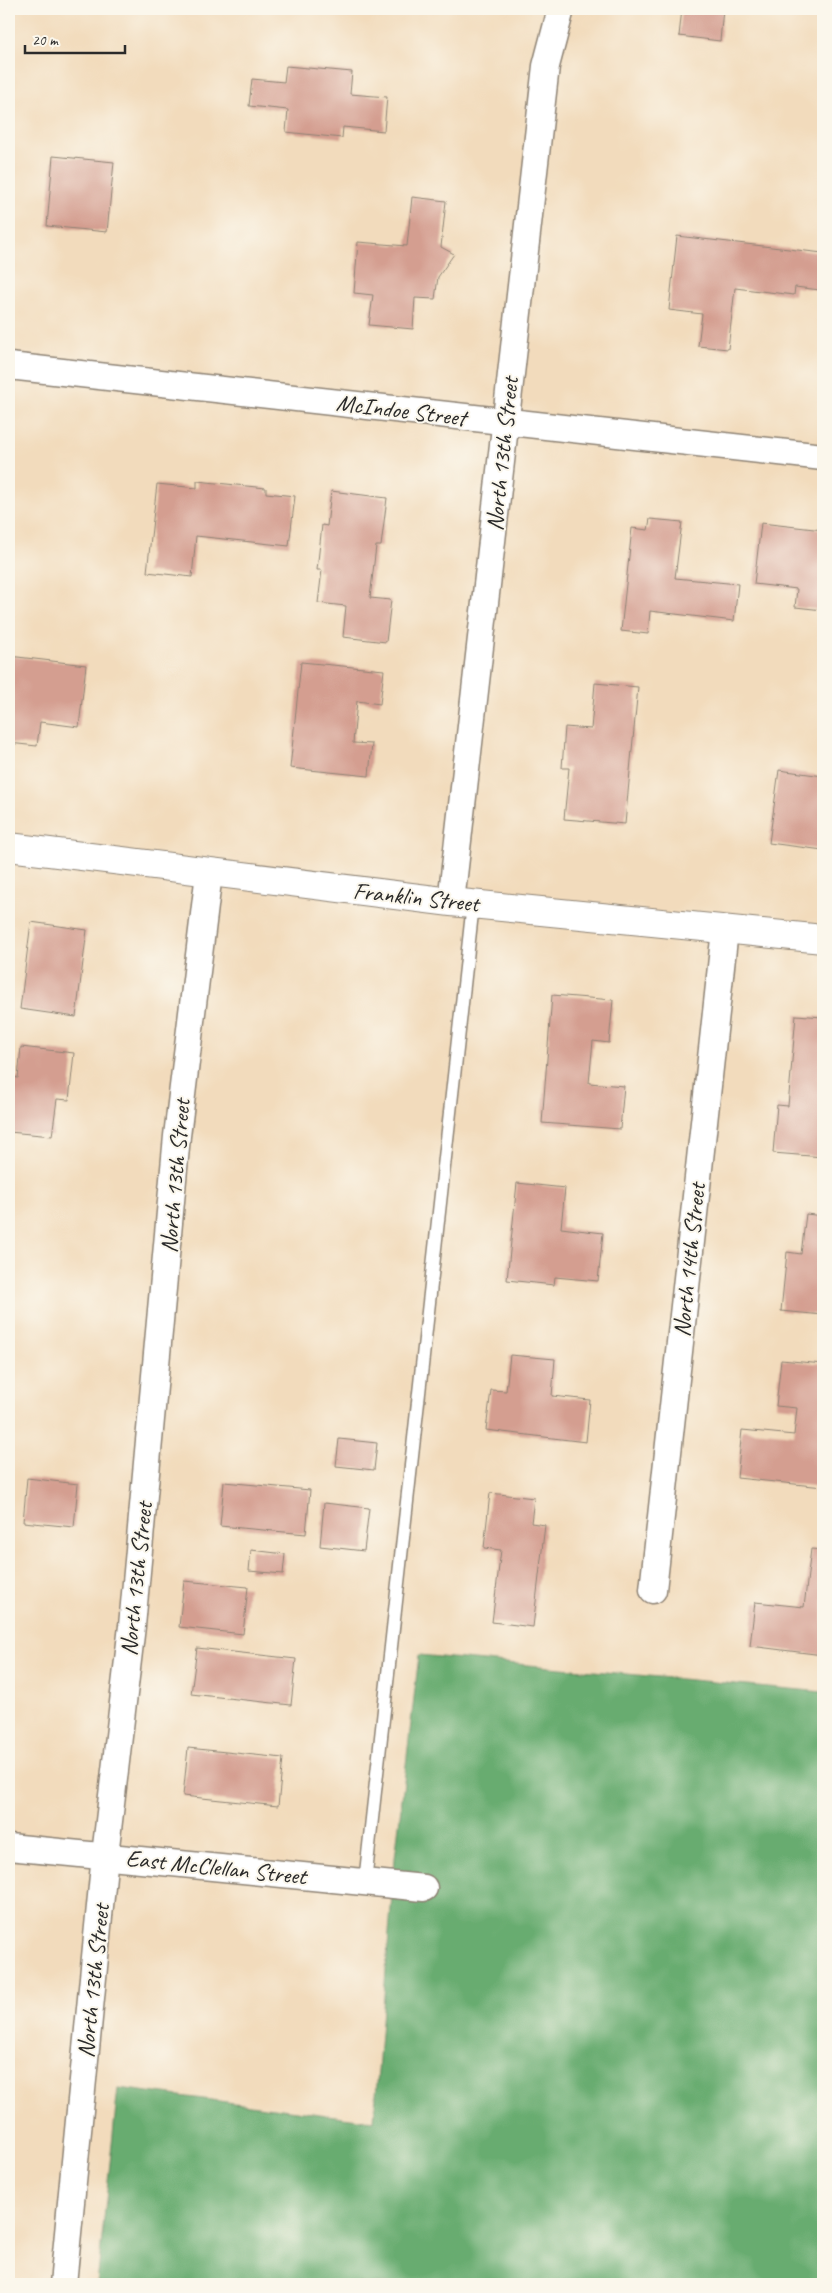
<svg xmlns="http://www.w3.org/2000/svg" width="832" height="2293" font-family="Caveat,sans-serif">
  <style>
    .forest { fill: #68ac70; stroke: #4a6c4e }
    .building { fill: #d49e90 }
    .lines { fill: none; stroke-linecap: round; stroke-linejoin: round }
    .service-casing { stroke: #8e8374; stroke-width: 15 }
    .minor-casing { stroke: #8e8374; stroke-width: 29 }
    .tertiary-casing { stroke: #8e8374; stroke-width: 30 }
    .service { stroke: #fff; stroke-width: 12 }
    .minor { stroke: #fff; stroke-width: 26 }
    .tertiary { stroke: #fff; stroke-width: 28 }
    .labels { text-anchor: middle; stroke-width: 4; stroke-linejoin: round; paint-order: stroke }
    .street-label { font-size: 24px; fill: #2b2b2b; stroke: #fbf7ec }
  </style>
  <rect width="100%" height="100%" fill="#fbf7ec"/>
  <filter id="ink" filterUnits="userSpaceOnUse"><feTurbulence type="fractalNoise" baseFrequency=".02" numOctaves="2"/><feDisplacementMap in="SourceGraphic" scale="10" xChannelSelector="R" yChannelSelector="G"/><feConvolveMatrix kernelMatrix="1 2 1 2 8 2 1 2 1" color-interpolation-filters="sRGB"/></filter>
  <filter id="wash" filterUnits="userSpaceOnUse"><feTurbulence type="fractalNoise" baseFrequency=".0096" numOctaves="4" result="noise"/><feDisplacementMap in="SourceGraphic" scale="20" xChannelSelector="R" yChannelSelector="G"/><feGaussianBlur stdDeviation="1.12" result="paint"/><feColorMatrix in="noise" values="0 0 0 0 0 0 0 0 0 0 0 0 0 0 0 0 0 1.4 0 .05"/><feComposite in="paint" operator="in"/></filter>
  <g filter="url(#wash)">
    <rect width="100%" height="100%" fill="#f2dbbc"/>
    <path class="forest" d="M419 1655 823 1692V2284H97L118 2088 374 2121 395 1858Z"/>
    <g id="blocks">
      <g class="building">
        <path d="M682 9H723L720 41 679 36Z"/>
        <path d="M286 66 352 72 350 94 387 97 384 131 343 127 342 138 286 132 288 110 249 106 252 79 284 82Z"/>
        <path d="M53 156 114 162 107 232 47 226Z"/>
        <path d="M412 197 446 201 441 247 454 254 438 277 435 299 415 298 413 329 369 325 373 295 354 293 358 242 407 246Z"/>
        <path d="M677 236 823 253 820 290 795 287 794 295 735 288 728 349 698 346 702 314 669 310Z"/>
        <path d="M197 481 266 488V493L295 496 289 546 196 536 192 577 147 572 157 484 197 488Z"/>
        <path d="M331 491 387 498 381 546H376L370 598 391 600 386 642 343 637 346 606 318 603 322 570H317L322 525 327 526Z"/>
        <path d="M650 519 682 522 675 578 738 584 734 621 650 611 648 634 621 631 632 528 648 530Z"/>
        <path d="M761 523 823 530V610L795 607 797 589 754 584Z"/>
        <path d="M9 656 86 665 79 727 40 722 37 746 9 743Z"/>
        <path d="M301 662 384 670 380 704 357 701 353 743 372 744 369 776 290 768Z"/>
        <path d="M595 683 638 687 625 824 564 819 569 768H562L565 727 591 729Z"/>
        <path d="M779 770 823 776V850L769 843Z"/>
        <path d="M31 922 87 930 76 1017 20 1009Z"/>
        <path d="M552 995 613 1000 609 1043 593 1041 589 1083 624 1086 620 1129 542 1123Z"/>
        <path d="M796 1015 823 1017V1157L773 1153 777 1105 788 1106Z"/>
        <path d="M21 1047 74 1053 69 1100 57 1099 52 1136 9 1132V1076L18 1078Z"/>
        <path d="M517 1183 565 1188 561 1228 603 1233 598 1281 555 1277 554 1285 507 1280Z"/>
        <path d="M806 1214 823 1216V1315L781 1311 787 1252 801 1254Z"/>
        <path d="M510 1355 555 1359 552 1396 590 1400 586 1442 486 1430 491 1390 506 1391Z"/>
        <path d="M781 1360 823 1364V1487L737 1478 742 1430 794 1435 797 1408 776 1406Z"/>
        <path d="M339 1439 377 1443 374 1470 336 1466Z"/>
        <path d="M27 1478 78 1484 74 1527 23 1522Z"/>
        <path d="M224 1482 310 1490 306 1534 220 1526Z"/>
        <path d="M490 1493 534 1498 531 1523 545 1525 533 1627 492 1622 501 1550 484 1548Z"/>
        <path d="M324 1503 369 1508 364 1551 320 1546Z"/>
        <path d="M811 1549 823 1550V1655L750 1646 755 1602 804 1607Z"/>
        <path d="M251 1550 285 1554 283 1574 249 1571Z"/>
        <path d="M184 1581 248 1587 243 1634 179 1627Z"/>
        <path d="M197 1648 296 1659 291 1705 191 1694Z"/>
        <path d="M188 1748 283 1758 278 1806 183 1796Z"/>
      </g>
    </g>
  </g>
  <g filter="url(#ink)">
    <use href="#blocks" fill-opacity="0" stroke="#8e8374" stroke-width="1"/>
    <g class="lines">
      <g class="service-casing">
        <path id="service" d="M365 1882 473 904"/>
      </g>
      <g class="minor-casing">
        <g id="minor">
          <path d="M9 366 823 457"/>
          <path d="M451 902 546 66 561 9"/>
          <path d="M653 1590 725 930"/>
          <path d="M9 1847 424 1888"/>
          <path d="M63 2284 105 1855 132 1626 177 1136 209 873"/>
        </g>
      </g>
      <g class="tertiary-casing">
        <path id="tertiary" d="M9 847 451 902 823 939"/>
      </g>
      <use href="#service" class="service"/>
      <use href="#minor" class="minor"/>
      <use href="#tertiary" class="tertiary"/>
    </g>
  </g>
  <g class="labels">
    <g class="street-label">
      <text transform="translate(401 410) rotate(7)" y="8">McIndoe Street</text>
      <text transform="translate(502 454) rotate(-84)" y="8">North 13th Street</text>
      <text transform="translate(416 897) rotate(6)" y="8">Franklin Street</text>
      <text transform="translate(175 1176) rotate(-85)" y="8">North 13th Street</text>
      <text transform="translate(689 1260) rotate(-84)" y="8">North 14th Street</text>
      <text transform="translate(136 1579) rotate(-84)" y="8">North 13th Street</text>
      <text transform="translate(216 1867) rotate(6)" y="8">East McClellan Street</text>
      <text transform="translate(93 1981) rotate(-84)" y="8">North 13th Street</text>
    </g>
  </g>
  <rect width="832" height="2293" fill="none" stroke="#fbf7ec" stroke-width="30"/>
  <path d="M25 45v8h100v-8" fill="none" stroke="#2b2b2b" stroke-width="2.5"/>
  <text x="32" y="45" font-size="15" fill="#2b2b2b" stroke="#fbf7ec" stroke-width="4" paint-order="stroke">20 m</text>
</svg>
